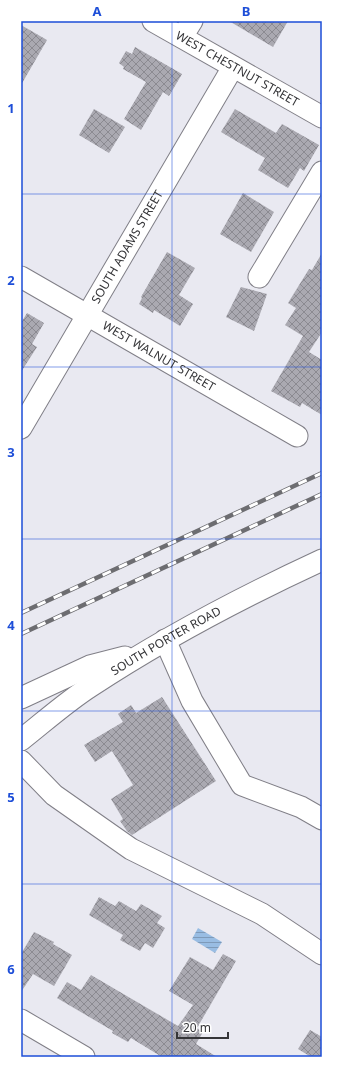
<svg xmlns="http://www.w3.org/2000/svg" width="343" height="1078" font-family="'Noto Sans',sans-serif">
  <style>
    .water { fill: url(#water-rules) }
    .building { fill: url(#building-cross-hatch) }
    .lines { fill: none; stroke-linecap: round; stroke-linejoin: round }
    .minor-casing { stroke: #807f87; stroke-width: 23 }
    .minor { stroke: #fff; stroke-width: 21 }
    .rail-casing { stroke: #6d6d71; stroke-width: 4.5 }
    .rail { stroke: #fff; stroke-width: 3; stroke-dasharray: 9; stroke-linecap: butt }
    .grid { fill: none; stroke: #1d4ed8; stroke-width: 1; stroke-opacity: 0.55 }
    .labels { text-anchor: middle; stroke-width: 3.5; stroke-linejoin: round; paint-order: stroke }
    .street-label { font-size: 12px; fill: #353538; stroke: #fff }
    .neatline { fill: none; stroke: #1d4ed8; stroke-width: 1.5 }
    .grid-label { font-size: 13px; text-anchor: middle; font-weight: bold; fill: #1d4ed8 }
  </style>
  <defs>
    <pattern id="water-rules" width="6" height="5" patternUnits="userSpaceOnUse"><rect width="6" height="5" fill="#99bde3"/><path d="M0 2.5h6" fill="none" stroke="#7e9ab9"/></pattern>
    <pattern id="building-cross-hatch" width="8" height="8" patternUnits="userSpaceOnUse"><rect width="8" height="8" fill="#aaa9b1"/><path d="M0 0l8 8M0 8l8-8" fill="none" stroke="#8b8a91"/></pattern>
  </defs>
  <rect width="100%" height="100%" fill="#e9e9f1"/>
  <path class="water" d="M198 928 222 942 215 953 192 939Z"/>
  <g class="building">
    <path d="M229 21H288L273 47Z"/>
    <path d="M21 25 47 40 21 85Z"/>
    <path d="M135 47 182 74 169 96 163 92 141 130 124 119 146 82 123 69 124 67 119 63 126 51 132 54Z"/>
    <path d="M94 109 125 127 109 153 79 135Z"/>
    <path d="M235 109 276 133 282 124 319 145 304 171 300 168 288 188 258 170 265 158 221 132Z"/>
    <path d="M243 193 274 212 251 252 220 234Z"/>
    <path d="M167 252 195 268 179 295 193 304 180 326 154 310 153 313 139 304 142 298 141 297Z"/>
    <path d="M322 253V332L309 352 322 360V415L302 403 300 407 271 391 303 336 285 325 296 308 288 303 309 269 312 270Z"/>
    <path d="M241 287 267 294 254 331 226 317Z"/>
    <path d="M27 313 44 323 32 344 37 347 21 372V323Z"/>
    <path d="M162 697 216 781 132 835 127 831 120 821 123 819 111 799 133 785 112 751 95 762 84 745 123 722 118 714 131 705 136 713Z"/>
    <path d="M99 897 115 906 119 901 136 911 141 904 162 916 157 923 165 928 153 948 145 943 140 951 120 940 123 935 89 915Z"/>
    <path d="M34 932 54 942 53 944 72 955 54 986 33 974 21 992V954Z"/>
    <path d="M223 954 236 961 197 1028 203 1032 196 1044 217 1057H162L131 1038 128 1042 112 1033 113 1031 57 998 67 982 81 990 91 975 178 1026 193 1005 169 991 190 957 213 970Z"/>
    <path d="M310 1030 322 1037V1057H311L298 1049Z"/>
  </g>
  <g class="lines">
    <g class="minor-casing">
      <g id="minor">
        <path id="s1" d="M153 21 322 117"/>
        <path d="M182 37 192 21"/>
        <path id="s2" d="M21 277 297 436"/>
        <path d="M259 277 322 172"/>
        <path id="s3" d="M21 428 233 67"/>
        <path d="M165 640 192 701 242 785 301 807 322 819"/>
        <path d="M21 698 90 666 125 657"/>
        <path id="s4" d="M21 740C44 722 66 702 91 686 164 638 242 597 322 560"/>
        <path d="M21 761 54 795 131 849 262 914 322 954"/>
        <path d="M21 1020 84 1057"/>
      </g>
    </g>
    <use href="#minor" class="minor"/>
    <g class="rail-casing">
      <g id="rail">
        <path d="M21 613 322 473"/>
        <path d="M21 634 322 494"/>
      </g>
    </g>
    <use href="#rail" class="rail"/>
  </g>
  <path class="grid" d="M172 21V1057M21 194H322M21 367H322M21 539H322M21 711H322M21 884H322"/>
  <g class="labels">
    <g class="street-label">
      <text dy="4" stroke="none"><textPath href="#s1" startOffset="97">WEST CHESTNUT STREET</textPath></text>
      <text dy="4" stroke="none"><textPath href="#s3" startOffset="210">SOUTH ADAMS STREET</textPath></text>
      <text dy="4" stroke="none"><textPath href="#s2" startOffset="159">WEST WALNUT STREET</textPath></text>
      <text dy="4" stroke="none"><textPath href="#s4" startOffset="176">SOUTH PORTER ROAD</textPath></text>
    </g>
  </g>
  <rect width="343" height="1078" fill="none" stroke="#ffffff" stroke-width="44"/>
  <path d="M177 1032v6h51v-6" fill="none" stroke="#353538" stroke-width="2"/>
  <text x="183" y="1032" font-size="12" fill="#353538" stroke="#ffffff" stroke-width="3" paint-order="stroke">20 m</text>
  <rect x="22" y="22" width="299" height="1034" class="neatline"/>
  <g class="grid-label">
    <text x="97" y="16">A</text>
    <text x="246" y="16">B</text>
    <text x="11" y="113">1</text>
    <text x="11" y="285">2</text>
    <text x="11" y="457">3</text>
    <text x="11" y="630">4</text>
    <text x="11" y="802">5</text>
    <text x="11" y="974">6</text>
  </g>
</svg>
